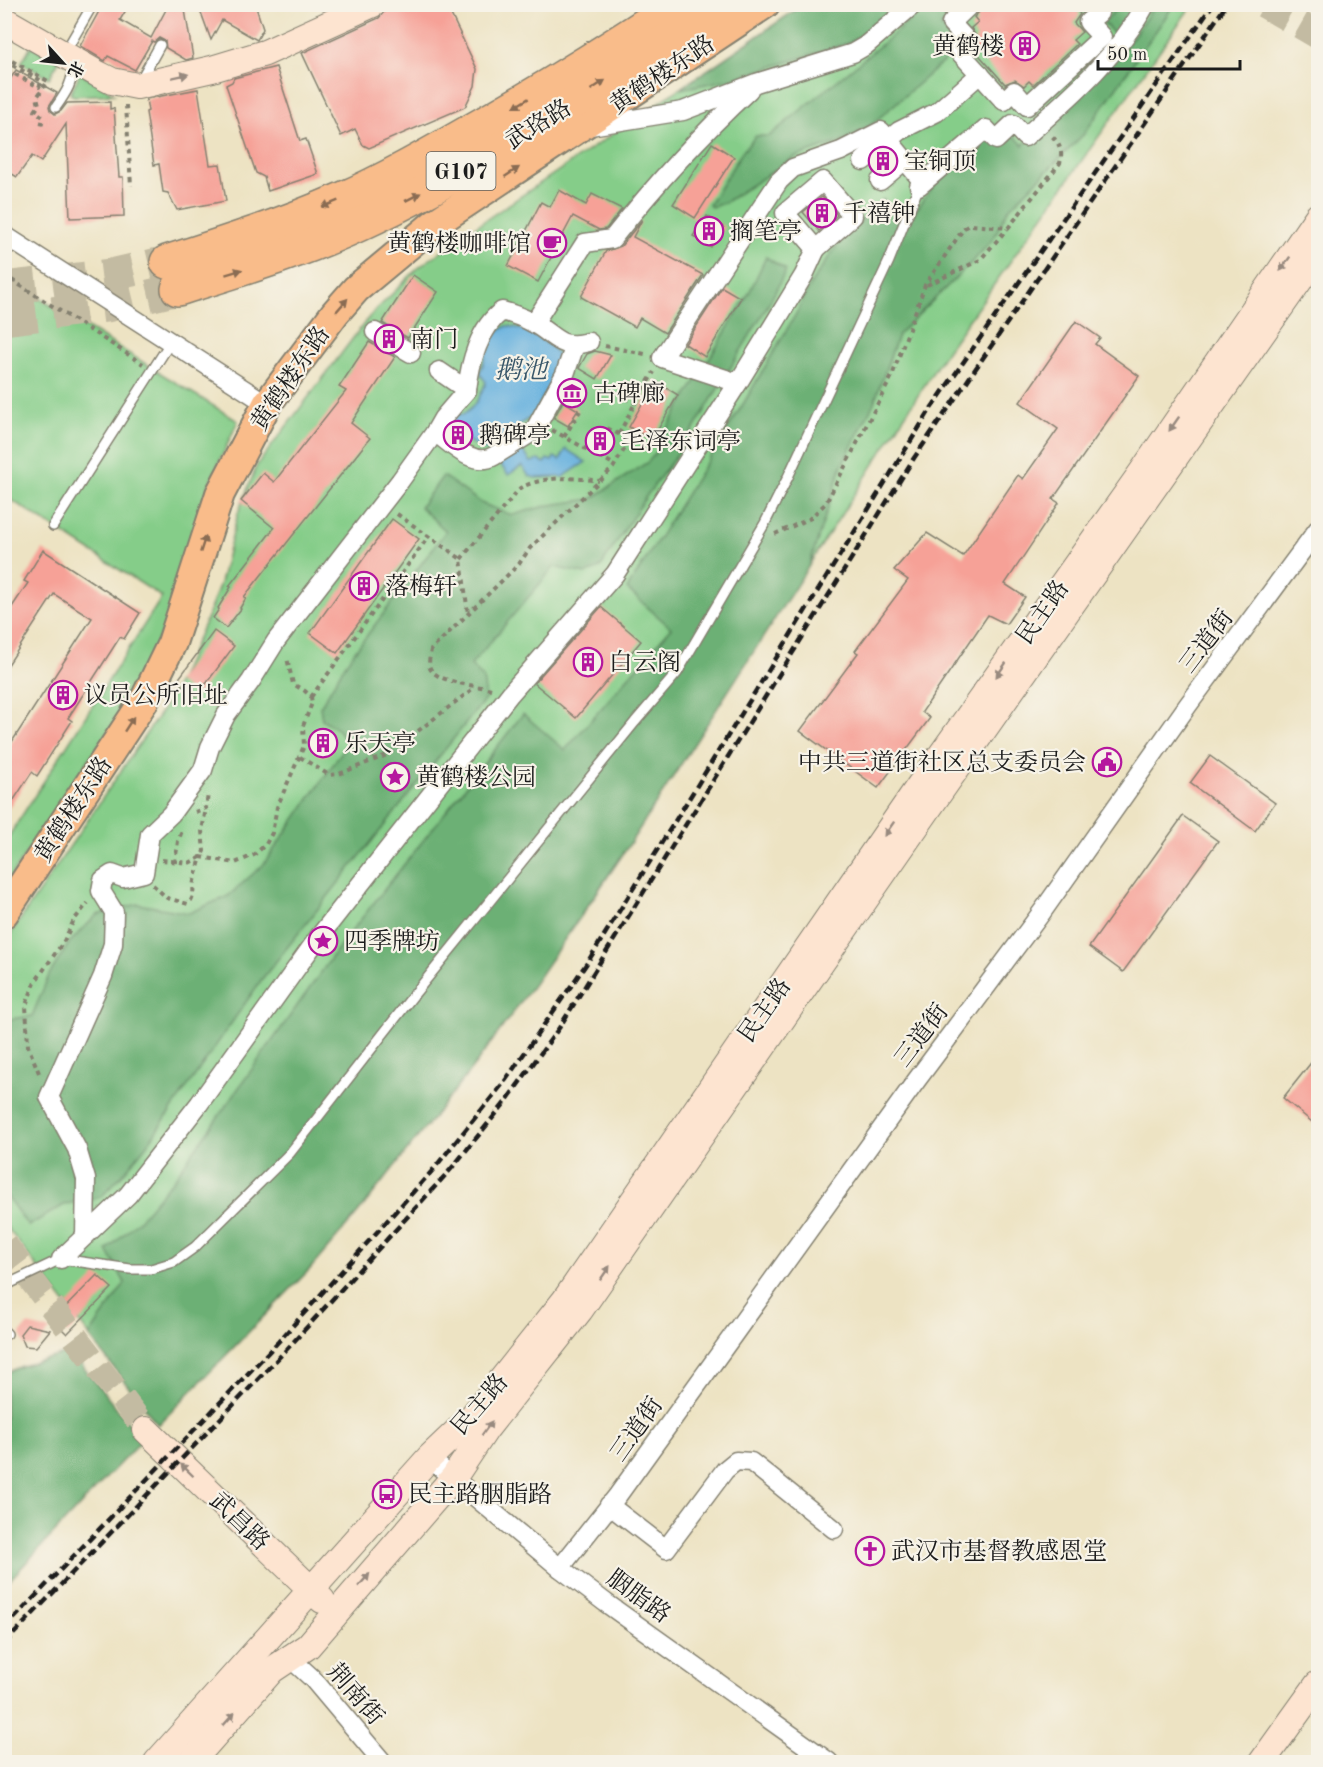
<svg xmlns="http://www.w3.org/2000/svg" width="1323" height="1767" font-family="'Old Standard TT','Noto Serif SC',serif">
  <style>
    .green { fill: #85cd89; stroke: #507452; stroke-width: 1.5 }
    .forest { fill: #6cb075; stroke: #446648; stroke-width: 1.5 }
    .water { fill: #65b0de; stroke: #40667d; stroke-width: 1.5 }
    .building { fill: #f6a197 }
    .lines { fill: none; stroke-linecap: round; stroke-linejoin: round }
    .secondary-tunnel { stroke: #c3bba2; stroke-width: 26; stroke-dasharray: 26 13; stroke-linecap: butt }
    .primary-tunnel { stroke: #c3bba2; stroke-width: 28; stroke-dasharray: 28 14; stroke-linecap: butt }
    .highway-tunnel { stroke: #c3bba2; stroke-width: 33; stroke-dasharray: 33 16; stroke-linecap: butt }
    .lane-casing { stroke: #848070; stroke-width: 12 }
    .street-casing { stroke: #848070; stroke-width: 21 }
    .secondary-casing { stroke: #848070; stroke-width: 28 }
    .primary-casing { stroke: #848070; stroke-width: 32 }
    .highway-casing { stroke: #848070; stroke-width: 36 }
    .path { stroke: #848070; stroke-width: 4; stroke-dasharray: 4.5 4.5; stroke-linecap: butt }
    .lane { stroke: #fff; stroke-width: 9 }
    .street { stroke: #fff; stroke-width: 18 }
    .secondary { stroke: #fde4d0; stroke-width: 26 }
    .primary { stroke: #f9bc8a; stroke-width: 28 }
    .highway { stroke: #f9bc8a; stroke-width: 33 }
    .rail { stroke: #1c1c1c; stroke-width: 4.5; stroke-dasharray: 9 4.5; stroke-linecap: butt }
    .oneway { fill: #988a7f }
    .oneway2 { fill: #8a6c53 }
    .labels { text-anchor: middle; stroke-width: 4.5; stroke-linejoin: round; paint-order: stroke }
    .shield { fill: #f7f3e8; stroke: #5e5c59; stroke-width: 1.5 }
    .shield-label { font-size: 22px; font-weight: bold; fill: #1c1c1c }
    .poi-label { font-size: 24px; fill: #1c1c1c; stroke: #f7f3e8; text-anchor: start }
    .street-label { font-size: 24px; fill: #1c1c1c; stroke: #f7f3e8 }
    .water-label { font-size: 26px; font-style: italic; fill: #39576a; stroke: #f7f3e8 }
  </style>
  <rect width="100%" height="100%" fill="#f7f3e8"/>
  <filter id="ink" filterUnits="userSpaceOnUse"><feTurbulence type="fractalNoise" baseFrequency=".0167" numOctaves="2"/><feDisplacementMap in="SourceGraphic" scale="12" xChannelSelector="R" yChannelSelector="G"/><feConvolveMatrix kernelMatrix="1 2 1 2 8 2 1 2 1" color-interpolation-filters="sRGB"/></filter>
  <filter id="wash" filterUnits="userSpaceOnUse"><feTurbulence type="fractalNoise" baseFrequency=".008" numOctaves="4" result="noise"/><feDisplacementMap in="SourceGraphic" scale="24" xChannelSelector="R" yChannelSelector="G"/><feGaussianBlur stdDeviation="1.35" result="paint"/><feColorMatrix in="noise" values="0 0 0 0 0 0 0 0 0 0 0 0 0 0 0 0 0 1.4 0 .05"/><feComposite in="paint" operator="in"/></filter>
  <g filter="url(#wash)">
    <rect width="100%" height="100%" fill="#ede3c3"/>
    <g class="green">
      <path d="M803 5H1192L942 358 629 845 582 915 477 1062 357 1214 310 1269 158 1425 5 1225V942L163 709 180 678 208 615 220 583 238 513 257 465 369 317 417 269 456 240Z"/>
      <path d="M31 46 59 61 49 78 21 63Z"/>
      <path d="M80 73 114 94 74 96 70 94Z"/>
      <path d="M5 277 238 421 207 489 174 604 135 691 5 885V842L162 597 5 496Z"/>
    </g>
    <g class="forest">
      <path d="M803 5H900L868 32 848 43 732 79 680 89Z"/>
      <path d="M928 5H965L941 26 952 39 942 48 950 56 870 126 843 141 795 157 724 203 711 207 709 205 742 152 756 136H769L882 44Z"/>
      <path d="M1122 5H1137L1115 35 1103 22Z"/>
      <path d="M1155 5H1174L1084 134 1008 210 993 239 977 257 898 335 874 403 842 465 809 566 629 845 534 984 477 1062 357 1214 310 1269 158 1425 89 1336 125 1283 107 1250 139 1220 176 1176 339 947 523 714 565 750 671 628 627 589 745 401 796 314 812 282 840 241 883 199 898 218 912 216 934 185 987 139 1012 133 1023 145 1132 38Z"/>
      <path d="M766 257 786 270 771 300 686 442 645 498 600 568 585 574 554 567 471 665 483 678 486 698 262 979 149 1142 122 1175 101 1197 66 1204 28 1226 5 1194 4 1020 32 1016 49 975 69 943 97 915 138 904 189 913 228 896 263 865 348 743 338 730 322 719 320 707 346 663 446 531 420 507 443 476 483 504 512 515 550 505 591 499 648 462 662 445 668 427 749 293Z"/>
      <path d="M71 1352 142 1440 5 1585V1373L22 1366Z"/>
    </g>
    <path class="water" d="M507 326C521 327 534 334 545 342 568 357 559 370 548 389 543 397 539 406 534 413 527 422 516 424 511 435L531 462 539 460 545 463 547 459 552 461 554 457 560 460 566 449 586 462 563 477 536 478 529 476 522 466 508 475 490 450 481 449 467 440V430L458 424 448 428V422L455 411 462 415C475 408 481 395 486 382L479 373C492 352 476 342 507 326Z"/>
    <g id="blocks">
      <g class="building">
        <path d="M103 4H116L126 10 120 20 151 38 169 4H184L193 58 186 60 166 48 165 41 159 38 154 42 152 41 135 70 108 56 105 61 80 46Z"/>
        <path d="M196 4H255L263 29 257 40 222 20 211 40 199 7Z"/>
        <path d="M395 4H446L477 69 475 86 465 107 369 148 363 145 355 129 341 136 302 53 379 18 387 8Z"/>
        <path d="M982 4H1071L1080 14 1074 23 1082 32 1073 40 1077 44 1033 85 1029 81 1024 86 1015 80 1005 84 971 46 977 38 971 28 978 22 974 17 979 12Z"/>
        <path d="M276 67 300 141 306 139 318 174 268 191 264 177 256 173 226 85 232 82 234 78Z"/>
        <path d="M16 70 57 93 49 106 50 110 55 114 61 111 67 103 110 102V109L114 108 119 177H123L124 216 70 218 66 124 41 162 32 156 17 177 4 169V89Z"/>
        <path d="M198 89 210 165 220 164 226 201 177 210 168 193 163 192 159 164 154 165 146 112 148 111 146 99Z"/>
        <path d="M712 143 734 157 695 218 673 204Z"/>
        <path d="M559 190 586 205 592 194 622 209 606 229 599 230 573 216 538 282 508 266 541 202 550 207Z"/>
        <path d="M822 197 837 215 819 231 803 212Z"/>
        <path d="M707 216 724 227 711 247 693 236Z"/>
        <path d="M642 220 633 237 703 275 665 333 640 318 635 327 581 297 606 251 621 246Z"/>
        <path d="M413 275 438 292 408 338 382 323Z"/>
        <path d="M722 287 741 298 705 357 685 344Z"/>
        <path d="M1076 321 1100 338 1095 344 1139 376 1053 499 1059 503 1005 584 1025 597 1006 624 988 615 922 712 930 718 878 788 800 731 858 653 855 651 908 580 894 570 927 533 963 556 1018 475 1023 479 1058 429 1020 402Z"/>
        <path d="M369 342 395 357 351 423 370 438 244 597 246 598 240 608 241 609 226 628 213 618 219 609 218 608 231 587 229 586 274 528 241 501 263 473 274 482 346 391 339 387Z"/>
        <path d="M595 351 611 355 597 379 579 368 587 354Z"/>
        <path d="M655 381 678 395 652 440 629 427Z"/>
        <path d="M563 401 578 410 568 426 554 418Z"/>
        <path d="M458 424 467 430 465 441 450 429Z"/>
        <path d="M597 429 612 438 604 454 588 444Z"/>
        <path d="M392 519 419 539 337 653 310 633Z"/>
        <path d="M43 550 140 613 124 639 120 637 68 718 72 721 37 776 32 772 4 815V754L92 618 54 594 4 671V619L28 583 24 581Z"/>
        <path d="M601 607 641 641 576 718 534 683Z"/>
        <path d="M214 631 234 646 197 696 177 681Z"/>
        <circle cx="323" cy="744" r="11"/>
        <path d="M1210 756 1275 803 1255 831 1190 783Z"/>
        <path d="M1183 816 1218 841 1123 972 1089 947Z"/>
        <path d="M1318 1054V1127L1283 1098Z"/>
        <path d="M97 1275 112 1288 67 1334 53 1320Z"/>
        <path d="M27 1325 50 1330 36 1347 25 1346 20 1334Z"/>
      </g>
    </g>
  </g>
  <g filter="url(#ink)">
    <use href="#blocks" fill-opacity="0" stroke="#848070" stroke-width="1.5"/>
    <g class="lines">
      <path class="secondary-tunnel" d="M4 1244 146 1430"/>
      <path class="primary-tunnel" d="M1264 4 1318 35"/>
      <g class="highway-tunnel">
        <path d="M4 288 111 275 167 262"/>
        <path d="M4 319 107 306 178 289"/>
      </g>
      <g class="lane-casing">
        <g id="lane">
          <path d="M64 54 93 4"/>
          <path d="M140 81 160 45"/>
          <path d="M56 107C66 93 74 81 73 63"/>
          <path d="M53 526 170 343"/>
          <path d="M4 1286 61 1259 130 1269H151L174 1262 195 1247 290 1153 412 997 635 722 677 673 765 523 787 479 889 261 919 186"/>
          <path d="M4 1331 7 1334"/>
        </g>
      </g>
      <g class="street-casing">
        <g id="street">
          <path d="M971 4 951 23 964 37 954 46 1004 101 1014 91 1027 106 1102 37 1088 22 1099 13 1091 4"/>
          <path d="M590 126 683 111 756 83 853 53 865 46 914 4"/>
          <path d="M863 161 899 131 937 112 980 74"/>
          <path d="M823 181 853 216 816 249 785 213Z"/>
          <path d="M880 181 905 160"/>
          <path d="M919 186 986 129 996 140 1013 124 1025 137C1069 98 1117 57 1146 4"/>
          <path d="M4 235 267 404"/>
          <path d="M534 323 585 243 612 239C654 186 699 136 749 90"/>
          <path d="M375 332 411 353"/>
          <path d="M738 383 662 358 779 181 793 168 841 151 881 131 923 182"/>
          <path d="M467 390C470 363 479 328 502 311 513 314 524 318 533 323 557 336 558 350 589 342"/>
          <path d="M435 432C451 444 474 468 494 456L534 431 565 374 575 345"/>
          <path d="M85 1236 86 1179 77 1149 49 1097 103 976 113 944 114 912 101 891 103 880 112 874 123 878 144 873 150 834 171 814 203 770 210 747 226 715 251 681 276 641 400 481 435 432 443 418 467 390 439 371"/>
          <path d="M61 1259 128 1195 199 1104 318 938 510 694 615 574 738 383 804 275 816 249"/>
          <path d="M429 1458 560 1568 606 1603 829 1762"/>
          <path d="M609 1505 666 1549 725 1470 736 1461 751 1462 834 1529"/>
          <path d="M560 1568 618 1495 916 1081 1042 912 1188 705 1318 529"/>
          <path d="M290 1658 312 1678 381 1760 380 1762"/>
        </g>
      </g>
      <g class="secondary-casing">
        <g id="secondary">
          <path d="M4 20 98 74 112 81 137 86 212 69 265 53 373 4"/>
          <path d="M146 1430 322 1600"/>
          <path d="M157 1762 429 1458 472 1417 565 1300 917 789 1142 472 1318 216"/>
          <path d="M191 1762 272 1670 308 1646 454 1477 486 1429 580 1310 935 799 1318 254"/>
          <path d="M1262 1762 1318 1684"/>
        </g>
      </g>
      <g class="primary-casing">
        <path id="primary" d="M4 913 144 701 172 643 220 494 267 404 335 313 356 289 434 224 765 4"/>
      </g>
      <g class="highway-casing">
        <g id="highway">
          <path d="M167 262C226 243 285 224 342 199 385 180 427 156 467 133 539 93 608 50 677 4"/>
          <path d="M178 289C239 270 300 252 358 225 486 166 603 83 720 4"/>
        </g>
      </g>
      <g class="path">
        <path d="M12 61 48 81 37 97 39 105 35 111 43 117 41 127"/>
        <path d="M7 70 39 87 42 81 10 64"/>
        <path d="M126 105 131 186"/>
        <path d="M4 275 143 364"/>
        <path d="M927 285 980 260 1007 229"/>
        <path d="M605 346 645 354"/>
        <path d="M625 398 635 403 654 372"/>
        <path d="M552 430 615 465"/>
        <path d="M619 434 635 403"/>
        <path d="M564 437 580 411"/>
        <path d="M397 514 461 559 468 614"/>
        <path d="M775 534 809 519 826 503 892 376 925 285 964 228 971 225 1008 228 1060 163C1063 151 1060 144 1051 135"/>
        <path d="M461 559 520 488C544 476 572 477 599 481"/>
        <path d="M491 689C477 685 432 683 429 665 429 661 430 655 431 650L519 564 530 548 613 468 630 440 607 428"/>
        <path d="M311 697 429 536"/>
        <path d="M300 757 329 775 339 774 387 755 475 687"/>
        <path d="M195 812 206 808 208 794"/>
        <path d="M162 860 189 863 201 857 204 851 202 831 206 808"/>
        <path d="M175 863 178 841 182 831"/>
        <path d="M153 885 167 898 188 904C196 896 192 890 194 881 196 873 199 865 201 857L235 863 254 855 266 844 272 833 277 807 304 746 303 726 312 703 311 697 305 691 293 684 287 658"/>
        <path d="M39 1073 28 1046 26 1005 35 982 64 941 74 920 88 903"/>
      </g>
      <use href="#lane" class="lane"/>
      <use href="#street" class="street"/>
      <use href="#secondary" class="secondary"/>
      <use href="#primary" class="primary"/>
      <use href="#highway" class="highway"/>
      <g class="rail">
        <path d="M4 1629 278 1342 432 1171 505 1081 587 963 930 410 1213 4"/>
        <path d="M4 1644 287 1349 451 1169 504 1104 559 1028 914 458 1227 4"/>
      </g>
    </g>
    <defs><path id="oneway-solid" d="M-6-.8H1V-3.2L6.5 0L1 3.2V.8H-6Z" transform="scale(1.5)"/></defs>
    <g class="oneway">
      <use href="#oneway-solid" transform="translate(180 76) rotate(-12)"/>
      <use href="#oneway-solid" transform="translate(1285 264) rotate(125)"/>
      <use href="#oneway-solid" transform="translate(1174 424) rotate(125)"/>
      <use href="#oneway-solid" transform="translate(1001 670) rotate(125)"/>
      <use href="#oneway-solid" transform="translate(889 829) rotate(125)"/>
      <use href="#oneway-solid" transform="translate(605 1273) rotate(-55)"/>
      <use href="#oneway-solid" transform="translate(487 1428) rotate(-54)"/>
      <use href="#oneway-solid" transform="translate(187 1470) rotate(-136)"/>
      <use href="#oneway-solid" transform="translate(364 1580) rotate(-49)"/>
      <use href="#oneway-solid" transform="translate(229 1719) rotate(-48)"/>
    </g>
    <g class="oneway2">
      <use href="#oneway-solid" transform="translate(598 85) rotate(-33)"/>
      <use href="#oneway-solid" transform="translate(521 103) rotate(149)"/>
      <use href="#oneway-solid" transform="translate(512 172) rotate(-33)"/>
      <use href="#oneway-solid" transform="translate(413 197) rotate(-27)"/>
      <use href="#oneway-solid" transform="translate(330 204) rotate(158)"/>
      <use href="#oneway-solid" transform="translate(234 272) rotate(-17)"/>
      <use href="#oneway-solid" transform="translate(342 305) rotate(-49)"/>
      <use href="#oneway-solid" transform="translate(203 544) rotate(-72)"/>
      <use href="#oneway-solid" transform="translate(129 724) rotate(-57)"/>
    </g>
  </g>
  <defs>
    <g id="building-ring" transform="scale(1.5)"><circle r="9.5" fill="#f7f3e8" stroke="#b5179e" stroke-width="1.5"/><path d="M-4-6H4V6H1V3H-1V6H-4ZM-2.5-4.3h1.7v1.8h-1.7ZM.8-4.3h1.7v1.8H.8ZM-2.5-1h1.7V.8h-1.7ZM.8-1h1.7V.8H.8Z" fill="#b5179e"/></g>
    <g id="cafe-ring" transform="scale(1.5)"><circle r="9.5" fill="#f7f3e8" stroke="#b5179e" stroke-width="1.5"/><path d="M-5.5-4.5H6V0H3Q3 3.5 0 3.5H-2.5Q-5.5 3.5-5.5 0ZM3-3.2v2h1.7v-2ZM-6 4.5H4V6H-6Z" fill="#b5179e"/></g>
    <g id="museum-ring" transform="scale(1.5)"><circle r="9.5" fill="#f7f3e8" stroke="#b5179e" stroke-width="1.5"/><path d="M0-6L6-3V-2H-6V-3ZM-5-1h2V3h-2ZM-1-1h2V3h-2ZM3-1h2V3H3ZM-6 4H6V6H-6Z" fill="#b5179e"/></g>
    <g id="civic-ring" transform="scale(1.5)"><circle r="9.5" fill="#f7f3e8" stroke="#b5179e" stroke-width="1.5"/><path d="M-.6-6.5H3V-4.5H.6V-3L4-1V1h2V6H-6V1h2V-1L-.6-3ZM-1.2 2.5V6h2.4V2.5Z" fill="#b5179e"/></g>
    <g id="sight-ring" transform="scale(1.5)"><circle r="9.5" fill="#f7f3e8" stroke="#b5179e" stroke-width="1.5"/><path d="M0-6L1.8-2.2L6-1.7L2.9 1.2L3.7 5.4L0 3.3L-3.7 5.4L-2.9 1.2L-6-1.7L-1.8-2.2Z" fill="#b5179e"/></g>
    <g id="bus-ring" transform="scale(1.5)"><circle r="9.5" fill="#f7f3e8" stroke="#b5179e" stroke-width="1.5"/><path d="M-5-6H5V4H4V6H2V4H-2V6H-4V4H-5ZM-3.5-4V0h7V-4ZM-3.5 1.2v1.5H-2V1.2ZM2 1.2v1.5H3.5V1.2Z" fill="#b5179e"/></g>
    <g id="church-ring" transform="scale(1.5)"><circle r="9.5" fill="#f7f3e8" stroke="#b5179e" stroke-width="1.5"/><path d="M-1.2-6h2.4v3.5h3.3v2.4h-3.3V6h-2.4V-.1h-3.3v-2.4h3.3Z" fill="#b5179e"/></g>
  </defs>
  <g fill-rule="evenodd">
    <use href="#building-ring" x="1025" y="46"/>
    <use href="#building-ring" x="883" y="161"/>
    <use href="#building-ring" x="822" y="213"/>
    <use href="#building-ring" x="709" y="231"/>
    <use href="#cafe-ring" x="552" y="243"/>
    <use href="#building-ring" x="389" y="339"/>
    <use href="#museum-ring" x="572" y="393"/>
    <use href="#building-ring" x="458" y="435"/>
    <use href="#building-ring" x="600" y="441"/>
    <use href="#building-ring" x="364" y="586"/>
    <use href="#building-ring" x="588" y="662"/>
    <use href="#building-ring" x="63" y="695"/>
    <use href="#building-ring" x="323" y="743"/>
    <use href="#civic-ring" x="1107" y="762"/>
    <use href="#sight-ring" x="395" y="777"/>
    <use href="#sight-ring" x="323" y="941"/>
    <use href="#bus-ring" x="387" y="1494"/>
    <use href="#church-ring" x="870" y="1551"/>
  </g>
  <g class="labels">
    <rect class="shield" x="426.5" y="152" width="69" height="38" rx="4.5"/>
    <g class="shield-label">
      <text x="461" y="179">G107</text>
    </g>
    <g class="poi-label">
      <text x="1004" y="54" text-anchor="end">黄鹤楼</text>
      <text x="904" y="169">宝铜顶</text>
      <text x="843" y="221">千禧钟</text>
      <text x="730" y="239">搁笔亭</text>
      <text x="531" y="251" text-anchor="end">黄鹤楼咖啡馆</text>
      <text x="410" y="347">南门</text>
      <text x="593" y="401">古碑廊</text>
      <text x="479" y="443">鹅碑亭</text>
      <text x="621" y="449">毛泽东词亭</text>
      <text x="385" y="594">落梅轩</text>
      <text x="609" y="670">白云阁</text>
      <text x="84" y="703">议员公所旧址</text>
      <text x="344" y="751">乐天亭</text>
      <text x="1086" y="770" text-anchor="end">中共三道街社区总支委员会</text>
      <text x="416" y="785">黄鹤楼公园</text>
      <text x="344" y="949">四季牌坊</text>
      <text x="408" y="1502">民主路胭脂路</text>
      <text x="891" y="1559">武汉市基督教感恩堂</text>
    </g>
    <g class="street-label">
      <text transform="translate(662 74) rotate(-34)" y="8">黄鹤楼东路</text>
      <text transform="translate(538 124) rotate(-32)" y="8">武珞路</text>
      <text transform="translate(290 378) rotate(-56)" y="8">黄鹤楼东路</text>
      <text transform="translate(1042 612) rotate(-55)" y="8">民主路</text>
      <text transform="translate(1206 641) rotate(-53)" y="8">三道街</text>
      <text transform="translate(73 809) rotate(-57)" y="8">黄鹤楼东路</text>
      <text transform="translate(764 1010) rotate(-55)" y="8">民主路</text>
      <text transform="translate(921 1035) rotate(-53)" y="8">三道街</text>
      <text transform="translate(479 1404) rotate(-49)" y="8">民主路</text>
      <text transform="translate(636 1429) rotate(-55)" y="8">三道街</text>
      <text transform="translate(240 1521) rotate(44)" y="8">武昌路</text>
      <text transform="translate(639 1596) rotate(36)" y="8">胭脂路</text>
      <text transform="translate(356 1694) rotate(49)" y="8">荆南街</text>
    </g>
    <g class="water-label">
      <text x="521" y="378">鹅池</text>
    </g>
  </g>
  <rect width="1323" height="1767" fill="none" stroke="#f7f3e8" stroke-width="24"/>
  <g transform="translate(63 63) rotate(117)" stroke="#f7f3e8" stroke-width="4.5" paint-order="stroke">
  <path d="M0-4.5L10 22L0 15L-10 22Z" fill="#1c1c1c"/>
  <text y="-9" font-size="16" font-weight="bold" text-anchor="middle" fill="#1c1c1c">北</text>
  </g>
  <path d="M1098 60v9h142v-9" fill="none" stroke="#1c1c1c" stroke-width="3"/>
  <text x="1107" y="60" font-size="18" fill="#1c1c1c" stroke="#f7f3e8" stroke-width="4.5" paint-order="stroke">50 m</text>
</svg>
